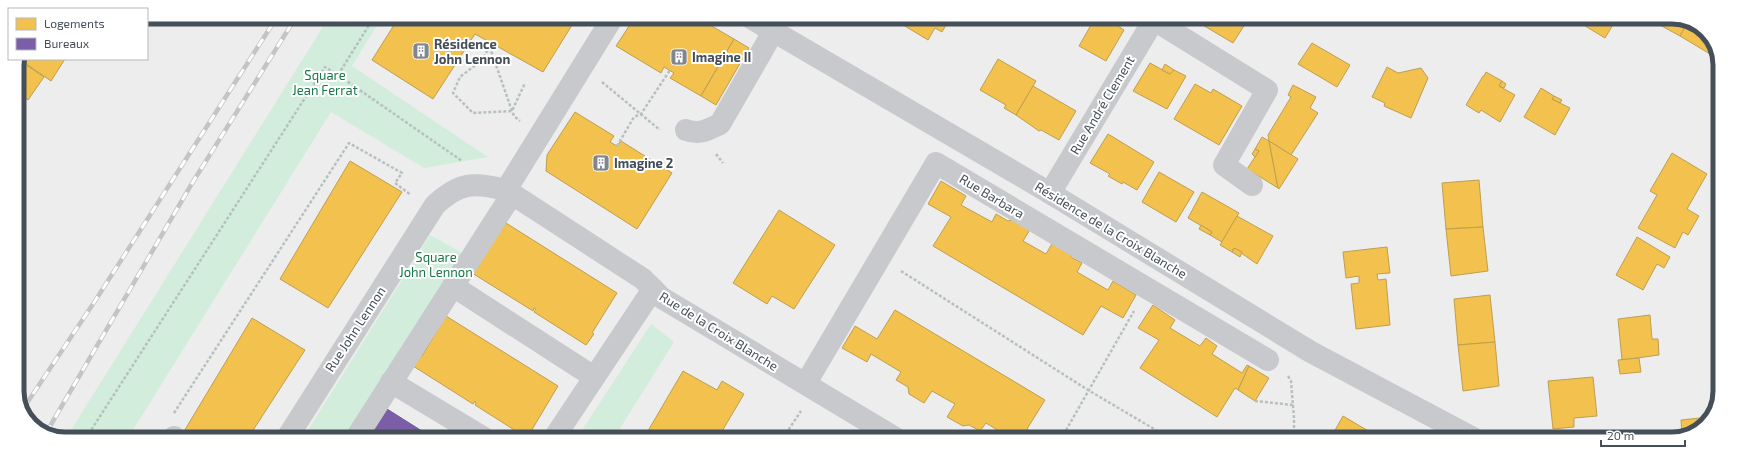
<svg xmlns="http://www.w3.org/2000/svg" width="1737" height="456" font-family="'Exo 2',sans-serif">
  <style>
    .green { fill: #d2eddc }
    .homes { fill: #f2c14e; stroke: #be9f51 }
    .offices { fill: #7b5ea7; stroke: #6b5a90 }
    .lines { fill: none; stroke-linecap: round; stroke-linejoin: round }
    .path { stroke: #b6c1bd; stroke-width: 2.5; stroke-dasharray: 3 2; stroke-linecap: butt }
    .minor { stroke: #c7c9cc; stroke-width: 22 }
    .rail-casing { stroke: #c2c4c6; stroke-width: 4.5 }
    .rail { stroke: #fff; stroke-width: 3; stroke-dasharray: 9; stroke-linecap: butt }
    .labels { text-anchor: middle; stroke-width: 4; stroke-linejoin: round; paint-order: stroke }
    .poi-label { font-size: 13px; font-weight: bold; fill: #454f59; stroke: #fff; text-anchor: start }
    .park-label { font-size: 13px; fill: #197749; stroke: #fff }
    .street-label { font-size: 13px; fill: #454f59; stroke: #fff }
    .rim { fill: none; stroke: #454f59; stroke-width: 5 }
  </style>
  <rect width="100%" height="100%" fill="#eeeded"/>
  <g class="green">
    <path d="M329 17H382L352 66 488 157 424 168 331 112 128 438H66Z"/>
    <path d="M430 235 466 255 351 438H303Z"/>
    <path d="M651 324 674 342 614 438H577Z"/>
  </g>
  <g class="homes">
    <path d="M206 17H227L221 26Z"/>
    <path d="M399 17H577L543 72 475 34 433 99 372 60Z"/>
    <path d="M635 17H696L734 39 701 96 670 78 674 73 664 67 661 73 616 46Z"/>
    <path d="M890 17 950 18 942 32 935 28 928 40Z"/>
    <path d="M1095 18H1108L1107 19 1124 30 1106 61 1079 46Z"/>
    <path d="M1205 18H1249L1233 43 1201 24Z"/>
    <path d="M1572 18H1617L1605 38Z"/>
    <path d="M1647 18H1682L1688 22 1680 36Z"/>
    <path d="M1688 22 1708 33 1717 54 1715 57 1680 36Z"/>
    <path d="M734 39 749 48 716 105 701 96Z"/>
    <path d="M1312 43 1350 65 1337 87 1298 64Z"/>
    <path d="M19 59H65L51 81Z"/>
    <path d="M998 59 1036 81 1016 115 1004 108 1006 105 980 90Z"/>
    <path d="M19 60 44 77 28 100 17 92V65Z"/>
    <path d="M1150 63 1170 74 1174 70 1186 76 1167 109 1133 91Z"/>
    <path d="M1165 64 1174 70 1170 74 1162 70Z"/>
    <path d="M1387 67 1398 73 1421 68 1428 78 1411 118 1384 106 1385 103 1372 97Z"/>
    <path d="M1486 72 1502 81 1499 86 1515 95 1500 122 1481 110 1479 113 1466 105 1483 76H1484Z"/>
    <path d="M1502 81 1506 84 1504 88 1499 86Z"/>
    <path d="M1195 84 1211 93 1213 89 1242 106 1219 145 1174 119Z"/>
    <path d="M1293 85 1316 97 1310 108 1318 113 1291 155 1269 141 1268 135 1291 97 1288 95Z"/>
    <path d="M1033 86 1076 111 1059 140 1041 130 1039 131 1016 115Z"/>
    <path d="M1541 88 1554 96 1552 99 1570 108 1555 135 1524 117Z"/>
    <path d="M1554 96 1562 100 1560 103 1552 99Z"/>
    <path d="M575 112 614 136 610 142 617 146 621 141 672 173 637 229 546 171 547 155Z"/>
    <path d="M1108 134 1154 162 1137 190 1123 182 1122 184 1108 176 1110 174 1090 163Z"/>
    <path d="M1262 137 1269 141 1278 188 1247 169 1259 151 1255 149Z"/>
    <path d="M1269 141 1298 159 1279 189 1278 188Z"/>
    <path d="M1255 149 1259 151 1255 157 1252 154Z"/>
    <path d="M1672 153 1707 174 1687 209 1699 216 1688 235 1683 232 1675 248 1638 228 1657 195 1650 191Z"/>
    <path d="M350 161 402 192 328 308 280 279Z"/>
    <path d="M1159 172 1194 192 1176 222 1142 202Z"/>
    <path d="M1479 180 1483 227 1446 229 1442 183Z"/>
    <path d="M941 181 966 196 961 205 992 222 996 214 1008 221 1015 219 1031 228 1023 241 1046 254 1053 242 1069 250 1071 257 1082 263 1077 272 1108 290 1113 281 1136 295 1123 318 1101 306 1083 335 933 246 951 217 928 204Z"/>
    <path d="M1202 192 1239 213 1222 242 1210 235 1212 232 1188 218Z"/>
    <path d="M779 210 835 245 794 309 772 296 767 304 733 283Z"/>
    <path d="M1237 216 1273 236 1257 264 1234 248 1232 252 1220 245Z"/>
    <path d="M506 223 617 293 592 333 594 334 586 345 534 312 536 309 534 308 533 311 472 273Z"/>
    <path d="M1201 225 1212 232 1210 235 1199 229Z"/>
    <path d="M1483 227 1488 271 1451 276 1446 229Z"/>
    <path d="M1637 237 1670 257 1664 268 1657 264 1643 290 1616 275Z"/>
    <path d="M1719 243V256L1714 253Z"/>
    <path d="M1387 247 1390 273 1377 274 1378 280 1386 279 1390 325 1356 329 1351 284 1359 283V276L1346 278 1343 252Z"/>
    <path d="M1234 248 1242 252 1240 257 1232 252Z"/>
    <path d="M1490 295 1495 342 1458 345 1454 299Z"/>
    <path d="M1153 305 1175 320 1170 328 1200 346 1206 338 1217 346 1212 354 1242 373 1247 365 1249 366 1238 390 1235 388 1217 417 1140 368 1159 340 1138 328Z"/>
    <path d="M895 310 1045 400 1027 429 1042 439H1012L986 423 980 431 969 425 963 426 947 417 955 404 932 391 924 403 909 394 908 387 896 380 901 372 871 354 867 362 842 348 855 326 877 339Z"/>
    <path d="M1650 315 1652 339H1658L1659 355 1622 360 1618 319Z"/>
    <path d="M446 316 558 386 527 438 475 405 476 403 475 401 473 404 413 366 420 355 422 356Z"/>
    <path d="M252 318 305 350 248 438H180Z"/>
    <path d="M1495 342 1499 386 1463 391 1458 345Z"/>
    <path d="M1639 358 1641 372 1620 374 1618 360Z"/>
    <path d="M1249 366 1269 378 1255 401 1238 390Z"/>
    <path d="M683 371 717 390 722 381 744 394 718 438H649L645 436Z"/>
    <path d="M1593 377 1597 416 1574 418V427L1553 429 1548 381Z"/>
    <path d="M1343 416 1382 439H1330Z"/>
    <path d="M1709 417 1704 427 1682 435 1681 420Z"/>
    <path d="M1101 433 1111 439H1098Z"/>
  </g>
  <path class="offices" d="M387 409 433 438H369Z"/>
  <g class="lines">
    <g class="path">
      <path d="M374 17 338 75 462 161"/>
      <path d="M818 21 819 17"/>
      <path d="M488 42 512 111 514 116 520 121"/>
      <path d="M490 46 482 60 460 77 453 93 473 113 512 111 525 83"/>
      <path d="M602 82 660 130"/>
      <path d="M617 146 634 117 641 114 670 70"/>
      <path d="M716 154 723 163"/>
      <path d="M901 271 1088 390 1171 439"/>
      <path d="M1288 376 1291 381 1294 418V439"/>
      <path d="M1255 401 1293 405"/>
      <path d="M174 413 349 143 402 173 395 183 411 195"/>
      <path d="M86 438 325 67 338 75"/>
      <path d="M783 438 801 411"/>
      <path d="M1061 439 1134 311"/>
    </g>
    <g class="minor">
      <path d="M749 17 1050 193 1311 352 1475 439"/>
      <path d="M1154 20 1267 90 1224 165 1252 185"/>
      <path d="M686 130C700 135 707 130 720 124L773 32"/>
      <path d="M506 190 613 17"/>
      <path d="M1050 193 1155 18"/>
      <path d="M453 286 594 377"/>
      <path d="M391 382 484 438"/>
      <path d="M806 383 936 163 1268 360"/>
      <path d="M174 438V437"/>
      <path d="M287 438 435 205C460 182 473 182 506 190L643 279 662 298 897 439"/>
      <path d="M356 438 512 194"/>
      <path d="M554 438 653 289"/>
    </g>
    <g class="rail-casing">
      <g id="rail">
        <path d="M23 409 95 301 277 17"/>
        <path d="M46 433 191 185 296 17"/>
      </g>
    </g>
    <use href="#rail" class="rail"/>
  </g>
  <defs>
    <g id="building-square" transform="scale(0.9)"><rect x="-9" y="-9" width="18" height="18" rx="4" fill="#80868d" stroke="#fff"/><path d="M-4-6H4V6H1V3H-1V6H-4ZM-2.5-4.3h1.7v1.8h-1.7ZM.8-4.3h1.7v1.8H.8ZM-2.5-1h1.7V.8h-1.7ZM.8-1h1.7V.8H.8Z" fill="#fff"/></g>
  </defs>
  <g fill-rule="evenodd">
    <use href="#building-square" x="421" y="51"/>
    <use href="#building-square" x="679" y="57"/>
    <use href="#building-square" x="601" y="163"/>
  </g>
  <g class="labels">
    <g class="poi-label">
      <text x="434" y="49">Résidence<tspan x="434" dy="15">John Lennon</tspan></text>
      <text x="692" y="62">Imagine II</text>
      <text x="614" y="168">Imagine 2</text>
    </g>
    <g class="park-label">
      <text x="325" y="80">Square<tspan x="325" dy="15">Jean Ferrat</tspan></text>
      <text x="436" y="262">Square<tspan x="436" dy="15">John Lennon</tspan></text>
    </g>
    <g class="street-label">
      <text transform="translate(1102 105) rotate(-59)" y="5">Rue André Clement</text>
      <text transform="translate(992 196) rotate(31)" y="5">Rue Barbara</text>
      <text transform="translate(1111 230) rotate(31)" y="5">Résidence de la Croix Blanche</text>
      <text transform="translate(355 329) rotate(-57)" y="5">Rue John Lennon</text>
      <text transform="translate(719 331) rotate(32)" y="5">Rue de la Croix Blanche</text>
    </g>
  </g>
  <path d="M0 0H1737V456H0ZM65 24H1672A41 41 0 0 1 1713 65V391A41 41 0 0 1 1672 432H65A41 41 0 0 1 24 391V65A41 41 0 0 1 65 24Z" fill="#fff" fill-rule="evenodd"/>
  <path class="rim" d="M65 24H1672A41 41 0 0 1 1713 65V391A41 41 0 0 1 1672 432H65A41 41 0 0 1 24 391V65A41 41 0 0 1 65 24Z"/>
  <rect x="8" y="8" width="140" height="52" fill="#ffffff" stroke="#b5b9bd"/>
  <rect x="16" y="18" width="20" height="12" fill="#f2c14e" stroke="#b5b9bd"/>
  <text x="44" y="28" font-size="12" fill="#454f59">Logements</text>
  <rect x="16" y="38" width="20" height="12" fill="#7b5ea7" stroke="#b5b9bd"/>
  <text x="44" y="48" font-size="12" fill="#454f59">Bureaux</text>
  <path d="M1601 440v6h84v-6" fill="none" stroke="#454f59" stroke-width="2"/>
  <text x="1607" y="440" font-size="12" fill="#454f59" stroke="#ffffff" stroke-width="3" paint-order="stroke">20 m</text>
</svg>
